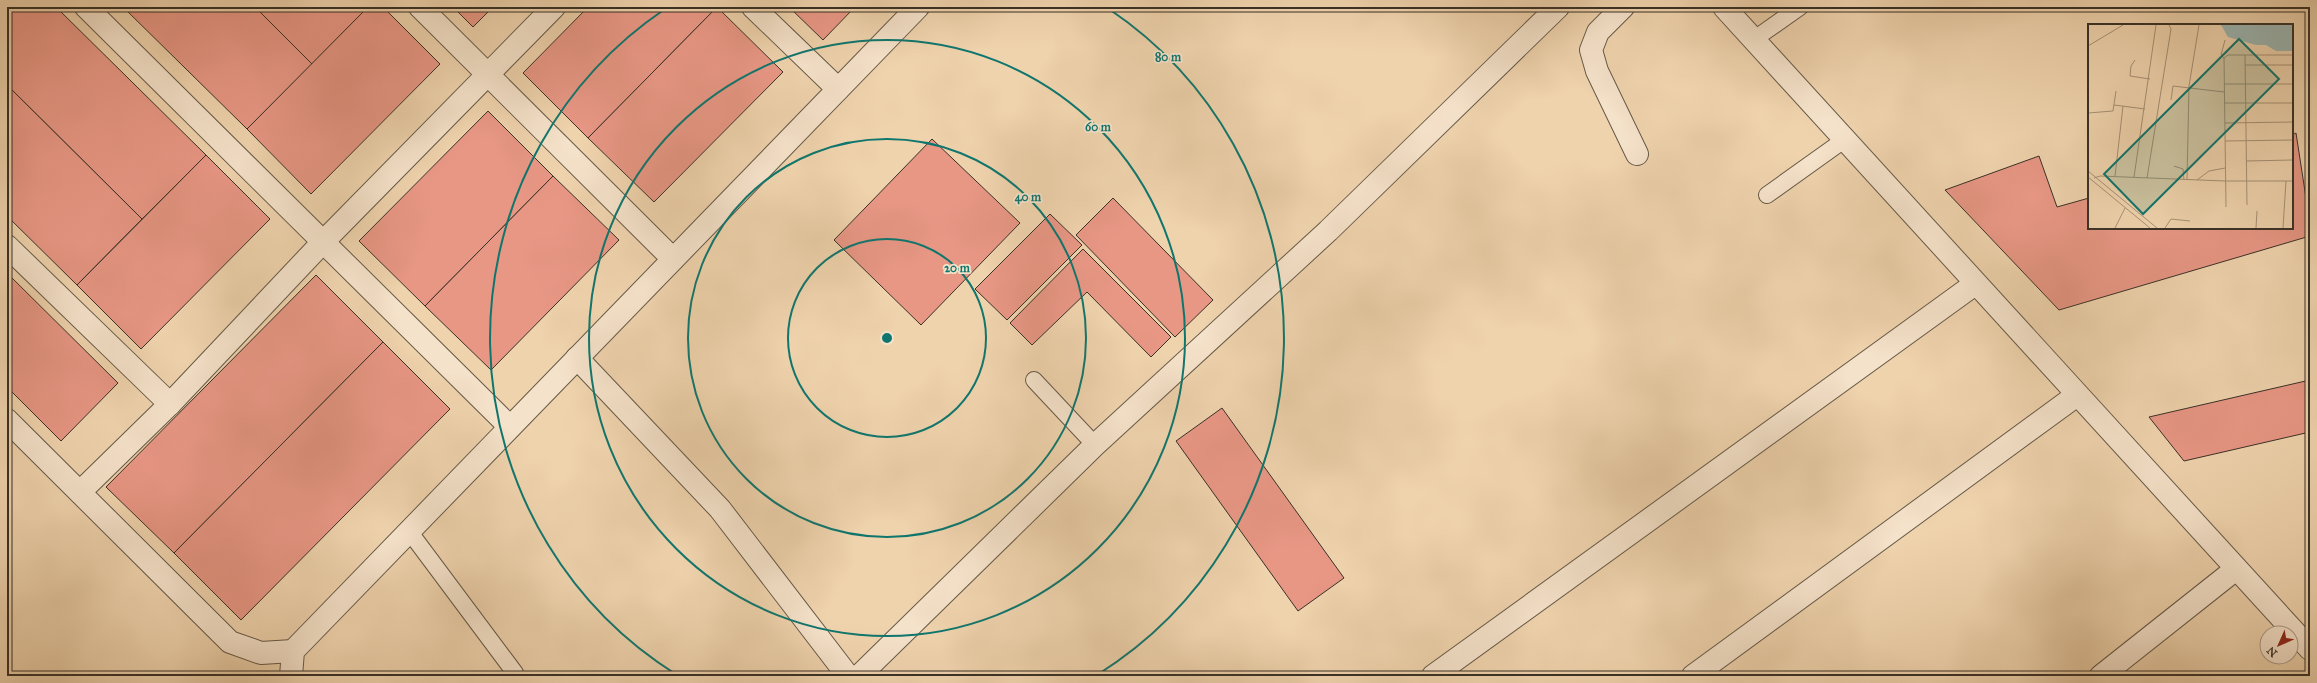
<svg xmlns="http://www.w3.org/2000/svg" width="2317" height="683" font-family="'IM FELL Great Primer',serif">
  <style>
    .building { fill: #e89785; stroke: #393127 }
    .lines { fill: none; stroke-linecap: round; stroke-linejoin: round }
    .lane-casing { stroke: #665a48; stroke-width: 18 }
    .street-casing { stroke: #665a48; stroke-width: 24 }
    .lane { stroke: #f5e2ca; stroke-width: 16 }
    .street { stroke: #f5e2ca; stroke-width: 22 }
    .ring { fill: none; stroke: #0f766e; stroke-width: 2 }
    .inset-road { fill: none; stroke: #a69277; stroke-width: 1 }
    .view { fill: #0f766e; fill-opacity: 0.15; stroke: #0f766e; stroke-width: 2 }
    .inset-edge { fill: none; stroke: #393127; stroke-width: 2 }
    .centre { fill: #0f766e; stroke: #f5e2ca; stroke-width: 2 }
    .ring-label { font-size: 12px; text-anchor: middle; font-weight: bold; fill: #0f766e; stroke: #f5e2ca; stroke-width: 3.5; stroke-linejoin: round; paint-order: stroke }
  </style>
  <rect width="100%" height="100%" fill="#efd3ad"/>
  <filter id="stains"><feTurbulence type="fractalNoise" baseFrequency=".005" numOctaves="4"/><feColorMatrix values="0 0 0 0 .2 0 0 0 0 .09 0 0 0 0 .02 0 0 0 .5 -.17"/></filter>
  <radialGradient id="worn" r=".72"><stop offset=".6" stop-color="#630" stop-opacity="0"/><stop offset="1" stop-color="#630" stop-opacity=".3"/></radialGradient>
  <g class="building">
    <path d="M7 7H56L206 155 142 219 7 85Z"/>
    <path d="M123 7H255L312 64 247 129Z"/>
    <path d="M255 7H368L312 64Z"/>
    <path d="M368 7H383L440 64 311 194 247 129Z"/>
    <path d="M453 7H493L473 27Z"/>
    <path d="M588 7H717L588 138 523 73Z"/>
    <path d="M717 7 783 72 654 202 588 138Z"/>
    <path d="M789 7H855L823 40Z"/>
    <path d="M7 85 142 219 77 285 7 216Z"/>
    <path d="M488 111 553 176 425 306 359 241Z"/>
    <path d="M2296 133 2310 224V236L2059 310 1945 190 2039 156 2057 207 2089 198V228H2292V135Z"/>
    <path d="M932 139 1020 223 921 325 834 240Z"/>
    <path d="M206 155 270 219 141 349 77 285Z"/>
    <path d="M553 176 619 240 491 370 425 306Z"/>
    <path d="M1113 198 1213 300 1175 337 1076 235Z"/>
    <path d="M1050 214 1082 245 1007 320 975 289Z"/>
    <path d="M1083 249 1171 337 1151 357 1087 292 1032 345 1010 323Z"/>
    <path d="M7 273 118 383 61 441 7 387Z"/>
    <path d="M316 275 383 342 174 553 106 487Z"/>
    <path d="M383 342 450 409 241 620 174 553Z"/>
    <path d="M2310 380V432L2184 461 2149 417Z"/>
    <path d="M1222 408 1344 578 1298 611 1176 441Z"/>
  </g>
  <g class="lines">
    <g class="lane-casing">
      <g id="lane">
        <path d="M1753 40 1800 7"/>
        <path d="M1767 195 1844 140"/>
        <path d="M1034 380 1095 445"/>
        <path d="M409 531 515 673"/>
      </g>
    </g>
    <g class="street-casing">
      <g id="street">
        <path d="M86 7 510 427"/>
        <path d="M420 7 673 259"/>
        <path d="M753 7 838 89"/>
        <path d="M1623 7 1598 32 1591 50 1597 71 1637 154"/>
        <path d="M1724 7 2310 649"/>
        <path d="M7 246 170 404"/>
        <path d="M577 358 720 509 848 676"/>
        <path d="M7 420 230 642 261 653 293 651"/>
        <path d="M80 492 170 404 322 243 554 7"/>
        <path d="M291 676 293 651 918 7"/>
        <path d="M859 676 1095 445 1328 231 1558 7"/>
        <path d="M1433 676 1975 284"/>
        <path d="M1693 676 2077 395"/>
        <path d="M2101 676 2236 569"/>
      </g>
    </g>
    <use href="#lane" class="lane"/>
    <use href="#street" class="street"/>
  </g>
  <g class="ring">
    <circle cx="887" cy="338" r="99"/>
    <circle cx="887" cy="338" r="199"/>
    <circle cx="887" cy="338" r="298"/>
    <path d="M677 675A397 397 0 0 1 665 9M1109 9A397 397 0 0 1 1097 675"/>
  </g>
  <g transform="translate(2088 24)">
    <rect width="205" height="205" fill="#efd3ad"/>
    <path d="M133 1H205V27H188L178 21H168L140 13Z" fill="#9cb6b2"/>
    <path class="inset-road" d="M137 16 133 31 136 34 138 183M0 22 35 1M157 31 159 181M136 34 140 31H205M47 36 43 42 42 52 62 55M157 41H205M136 60H205M83 76 85 62 136 68M136 79H205M26 81 57 85M0 89 25 87 28 67M137 99 205 98M137 117 205 116M158 137 205 136M86 142 95 145 96 156M0 147 69 204M27 152 35 82M0 153 62 204M46 153 68 1M6 154 12 152 137 157H205M59 154 83 5 81 1M99 156 101 62 111 1M109 156 121 147 137 144M27 204 37 184M77 204 83 195 102 197M168 204 169 187M195 204 198 157"/>
    <path class="view" d="M151 15 191 55 55 190 16 150Z"/>
    <rect width="205" height="205" class="inset-edge"/>
  </g>
  <circle cx="887" cy="338" r="6" class="centre"/>
  <g class="ring-label">
    <text x="1168" y="61">80 m</text>
    <text x="1098" y="131">60 m</text>
    <text x="1028" y="201">40 m</text>
    <text x="957" y="272">20 m</text>
  </g>
  <rect width="2317" height="683" fill="none" stroke="#efd3ad" stroke-width="24"/>
  <rect x="8" y="8" width="2301" height="667" fill="none" stroke="#393127" stroke-width="2"/>
  <rect x="12" y="12" width="2293" height="659" fill="none" stroke="#393127"/>
  <g transform="translate(2279 645) rotate(225)"><circle r="19" fill="#f5e2ca" stroke="#aa9b89"/>
  <path d="M0-3L7 15L0 10L-7 15Z" fill="#8f2418"/>
  <text y="-6" font-size="11" font-weight="bold" text-anchor="middle" fill="#393127">N</text>
  </g>
  <rect width="100%" height="100%" filter="url(#stains)"/>
  <rect width="100%" height="100%" fill="url(#worn)"/>
</svg>
